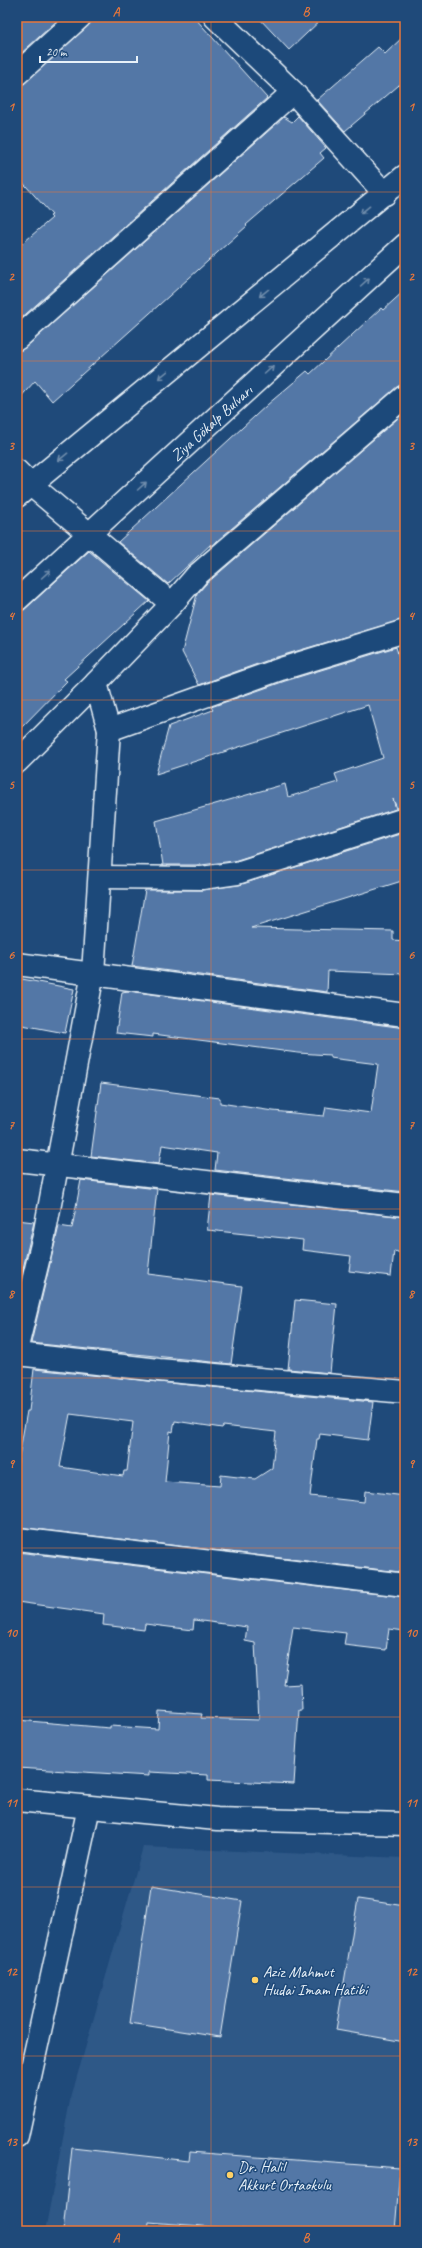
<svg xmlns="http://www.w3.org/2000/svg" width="422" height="2248" font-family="Caveat,sans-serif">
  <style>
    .built { fill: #2f5887 }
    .building { fill: #5377a6; stroke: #e8f1f8; fill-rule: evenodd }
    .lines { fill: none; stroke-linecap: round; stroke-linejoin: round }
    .minor-casing { stroke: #e8f1f8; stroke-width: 25 }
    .major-casing { stroke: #e8f1f8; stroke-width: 25 }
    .minor { stroke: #1f4a7a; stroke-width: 22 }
    .major { stroke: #1f4a7a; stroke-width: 22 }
    .oneway { stroke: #6f8dac }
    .grid { fill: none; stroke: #e8773b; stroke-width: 1; stroke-opacity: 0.55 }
    .poi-dot { fill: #ffd166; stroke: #1f4a7a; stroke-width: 1.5 }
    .labels { text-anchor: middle; stroke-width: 3; stroke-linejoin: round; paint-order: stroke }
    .street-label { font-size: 16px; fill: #e8f1f8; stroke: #1f4a7a }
    .poi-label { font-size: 16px; fill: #e8f1f8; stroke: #1f4a7a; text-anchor: start }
    .neatline { fill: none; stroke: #e8773b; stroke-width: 1.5 }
    .grid-label { font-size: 13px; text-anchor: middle; font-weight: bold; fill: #e8773b }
  </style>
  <rect width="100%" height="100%" fill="#1f4a7a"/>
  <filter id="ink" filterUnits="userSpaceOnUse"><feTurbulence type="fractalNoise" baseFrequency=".025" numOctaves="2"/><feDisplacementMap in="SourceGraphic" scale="8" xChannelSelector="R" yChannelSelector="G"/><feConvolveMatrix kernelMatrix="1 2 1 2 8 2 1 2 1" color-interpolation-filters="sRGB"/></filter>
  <g filter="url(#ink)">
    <path class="built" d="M143 1847 405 1858V2231H45L70 2101Z"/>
    <g class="building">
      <path d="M17 17H61L17 57Z"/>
      <path d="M92 17H194L267 98 17 322V248L52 218 50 216 52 215 17 176V86L25 83 88 26Z"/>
      <path d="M258 17H324L289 50Z"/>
      <path d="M405 35V80L345 131 317 100 378 47 385 54Z"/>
      <path d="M298 116 326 148 320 153 324 158 246 225 247 226 52 401 35 381 17 401V351L25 348 284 117 292 122Z"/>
      <path d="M405 290V384L397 387 210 547 211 544 168 584 118 542 267 405 307 371 310 374 381 308 383 310Z"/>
      <path d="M405 412V619L277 657 199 685 182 652 197 594 206 584Z"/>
      <path d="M89 551 149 601 64 679 67 681 17 732V612L25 609Z"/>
      <path d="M396 647 405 678V807L397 808 393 799 396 809 234 861 201 865H163L156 821 285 784 288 797 338 782 335 774 383 758 368 705 156 774 169 726 213 710 211 707 285 681Z"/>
      <path d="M403 833 405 840V880L251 928 393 931V940L405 941V974L328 971 327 992 132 966 145 890H202L239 885Z"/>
      <path d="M17 978 74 989 65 1033 17 1024Z"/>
      <path d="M128 991 405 1028V1192L215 1170 217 1153 162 1145 159 1164 91 1156 101 1083 220 1098V1103L273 1111 324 1116 326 1107 371 1113 378 1064 330 1058V1055L298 1053 153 1034V1037L116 1033 122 992Z"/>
      <path d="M81 1180 157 1189 148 1274 242 1286 231 1364 31 1343 59 1226 72 1228Z"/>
      <path d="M211 1195 405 1217V1254L394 1251 391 1276 349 1271 351 1256 302 1250 303 1240 207 1230Z"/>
      <path d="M17 1220 34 1222 17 1294Z"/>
      <path d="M295 1300 337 1304 330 1373 288 1369Z"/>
      <path d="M34 1369 158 1382 373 1402 368 1440 320 1434 319 1439H317L310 1496 364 1502 365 1491 405 1496V1531L400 1572 17 1527V1468L27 1411H29ZM70 1414 133 1422 127 1471H124L123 1476 60 1467ZM175 1421 222 1428 223 1426 276 1432 272 1468 255 1479 221 1475 220 1486 165 1482 170 1431 173 1432Z"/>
      <path d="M17 1552 405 1597V1631L389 1629 386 1650 344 1645 346 1633 293 1627 284 1685 301 1684 302 1710H299L294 1784 208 1780V1775L149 1772V1776L17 1768V1720L110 1728V1726L158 1729 159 1711 202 1714 201 1718 259 1720 255 1643 245 1641 247 1627 194 1620 193 1630 145 1624 144 1630 103 1625 104 1614 17 1602Z"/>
      <path d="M151 1886 242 1901 220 2037 130 2023Z"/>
      <path d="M358 1899 405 1906V2042L336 2030Z"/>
      <path d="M72 2148 189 2161 190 2152 400 2168 395 2231H267L149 2222 148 2231H63Z"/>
    </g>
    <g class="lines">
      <g class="minor-casing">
        <g id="minor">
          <path d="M215 17 293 92 385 194"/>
          <path d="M17 74 80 17"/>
          <path d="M17 339 293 92"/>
          <path d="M17 471 30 484 172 604"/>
          <path d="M96 683 172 604 197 575 405 396"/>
          <path d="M109 730 281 669 405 631"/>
          <path d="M17 762 96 683 109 730 93 973 44 1236 17 1347"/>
          <path d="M100 877 202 878 237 873 405 819"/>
          <path d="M17 964 405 1015"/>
          <path d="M17 1160 405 1205"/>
          <path d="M17 1354 159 1370 405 1392"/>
          <path d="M17 1539 405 1585"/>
          <path d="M17 1800 217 1819 405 1824"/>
          <path d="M17 2136 89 1807"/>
        </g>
      </g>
      <g class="major-casing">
        <g id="major">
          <path d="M17 496 405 176"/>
          <path id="s1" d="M17 600 405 245"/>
        </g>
      </g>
      <use href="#minor" class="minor"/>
      <use href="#major" class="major"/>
    </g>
    <defs><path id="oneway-shaft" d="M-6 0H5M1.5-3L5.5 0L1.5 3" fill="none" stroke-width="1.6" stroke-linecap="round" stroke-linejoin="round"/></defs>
    <g class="oneway">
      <use href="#oneway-shaft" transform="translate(365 210) rotate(141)"/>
      <use href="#oneway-shaft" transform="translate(365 282) rotate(-42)"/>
      <use href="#oneway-shaft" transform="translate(264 293) rotate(141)"/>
      <use href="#oneway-shaft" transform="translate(269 370) rotate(-42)"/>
      <use href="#oneway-shaft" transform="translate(163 375) rotate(141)"/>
      <use href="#oneway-shaft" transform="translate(63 457) rotate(141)"/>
      <use href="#oneway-shaft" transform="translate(142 486) rotate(-42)"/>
      <use href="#oneway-shaft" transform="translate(46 574) rotate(-42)"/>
    </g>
  </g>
  <path class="grid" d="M211 17V2231M17 192H405M17 361H405M17 531H405M17 700H405M17 870H405M17 1039H405M17 1209H405M17 1378H405M17 1548H405M17 1717H405M17 1887H405M17 2056H405"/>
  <g class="poi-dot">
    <circle cx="255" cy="1980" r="4"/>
    <circle cx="230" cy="2175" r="4"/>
  </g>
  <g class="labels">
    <g class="street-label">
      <text dy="6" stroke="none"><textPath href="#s1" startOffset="263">Ziya Gökalp Bulvarı</textPath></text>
    </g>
    <g class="poi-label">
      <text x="263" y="1977">Aziz Mahmut<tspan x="263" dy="18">Hudai Imam Hatibi</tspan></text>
      <text x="238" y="2172">Dr. Halil<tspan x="238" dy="18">Akkurt Ortaokulu</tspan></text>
    </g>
  </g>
  <rect width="422" height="2248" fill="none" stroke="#1f4a7a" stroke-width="44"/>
  <path d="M40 56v6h97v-6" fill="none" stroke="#e8f1f8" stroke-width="2"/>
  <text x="46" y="56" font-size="12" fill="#e8f1f8" stroke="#1f4a7a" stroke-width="3" paint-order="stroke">20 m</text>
  <rect x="22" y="22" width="378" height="2204" class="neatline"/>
  <g class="grid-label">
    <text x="116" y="16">A</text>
    <text x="306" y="16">B</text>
    <text x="11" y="111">1</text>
    <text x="411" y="111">1</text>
    <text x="11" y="281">2</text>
    <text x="411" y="281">2</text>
    <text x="11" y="450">3</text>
    <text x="411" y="450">3</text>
    <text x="11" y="620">4</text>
    <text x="411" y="620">4</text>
    <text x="11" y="789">5</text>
    <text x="411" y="789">5</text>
    <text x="11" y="959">6</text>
    <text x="411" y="959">6</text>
    <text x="11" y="1129">7</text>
    <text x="411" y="1129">7</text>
    <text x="11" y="1298">8</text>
    <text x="411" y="1298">8</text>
    <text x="11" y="1468">9</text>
    <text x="411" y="1468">9</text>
    <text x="11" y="1637">10</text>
    <text x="411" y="1637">10</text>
    <text x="11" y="1807">11</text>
    <text x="411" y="1807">11</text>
    <text x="11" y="1976">12</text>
    <text x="411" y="1976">12</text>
    <text x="11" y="2146">13</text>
    <text x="411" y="2146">13</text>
    <text x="116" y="2242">A</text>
    <text x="306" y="2242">B</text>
  </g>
</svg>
